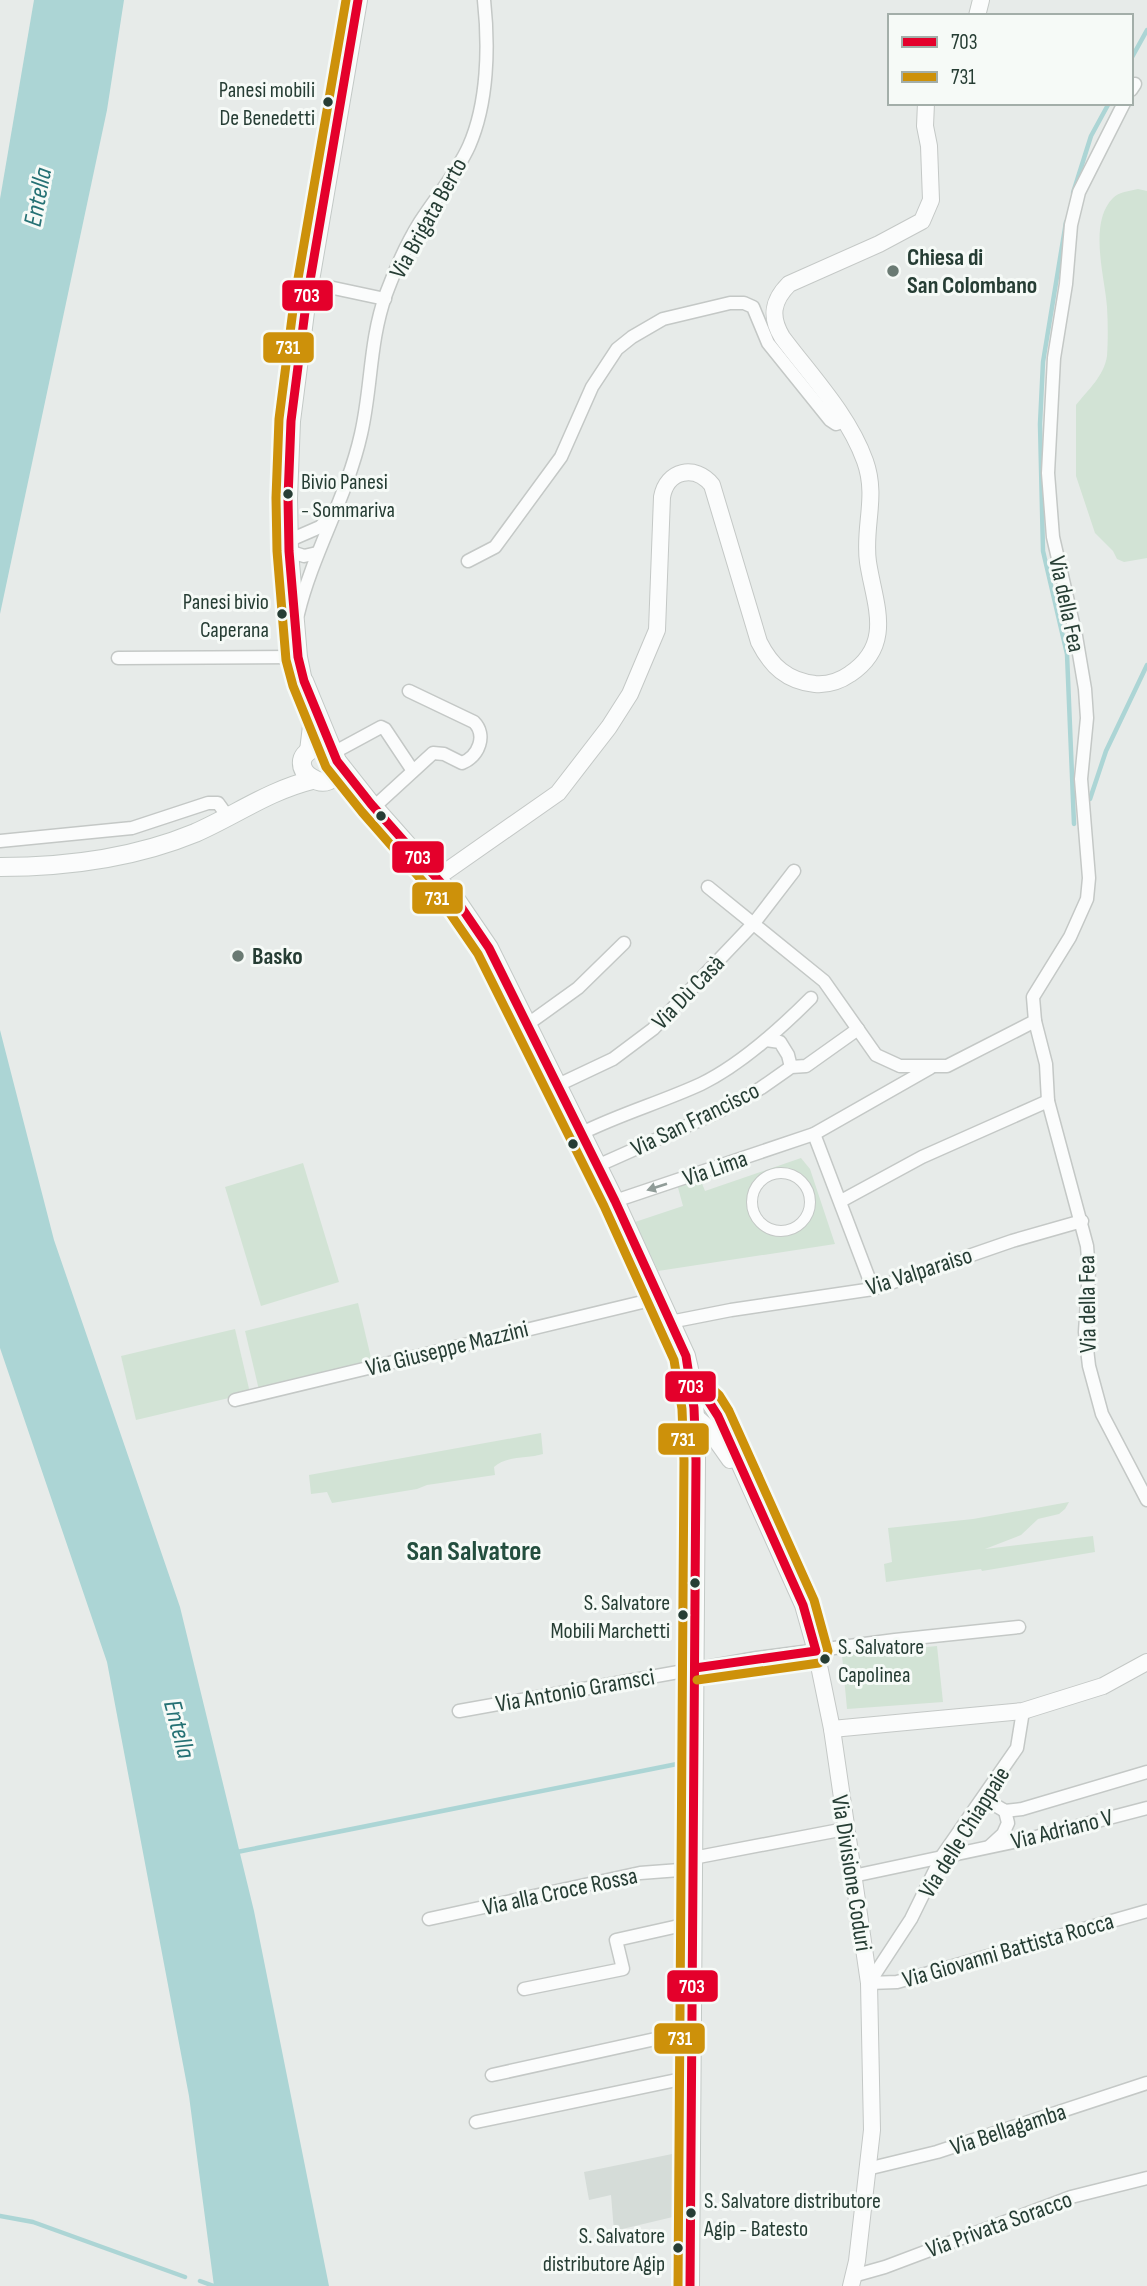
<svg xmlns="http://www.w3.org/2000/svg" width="1147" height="2286" font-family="'Sofia Sans Condensed',sans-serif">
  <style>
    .built { fill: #d5dcd8 }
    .green { fill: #d2e3d5; fill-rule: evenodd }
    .water { fill: #acd5d5 }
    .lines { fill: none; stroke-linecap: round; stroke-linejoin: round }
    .stream { stroke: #acd5d5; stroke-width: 4.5 }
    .pedestrian-casing { stroke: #c4c8c6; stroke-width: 12 }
    .minor-casing { stroke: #c4c8c6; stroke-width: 15 }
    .tertiary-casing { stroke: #c4c8c6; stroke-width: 18 }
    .secondary-casing { stroke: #c3c9c6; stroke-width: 20 }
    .pedestrian { stroke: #fbfcfc; stroke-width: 10 }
    .minor { stroke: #fbfcfc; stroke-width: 12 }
    .tertiary { stroke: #fbfcfc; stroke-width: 16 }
    .secondary { stroke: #fbfcfc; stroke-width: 18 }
    .bus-1-casing { stroke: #f6faf7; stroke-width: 14 }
    .bus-2-casing { stroke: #f6faf7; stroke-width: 14 }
    .bus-1 { stroke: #e4002b; stroke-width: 9 }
    .bus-2 { stroke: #cd910a; stroke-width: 9 }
    .oneway { fill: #909c98 }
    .bus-dot { fill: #263d34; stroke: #f6faf7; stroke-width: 2.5 }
    .poi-dot { fill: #6a7a73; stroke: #f6faf7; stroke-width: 2.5 }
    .labels { text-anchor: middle; stroke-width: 6; stroke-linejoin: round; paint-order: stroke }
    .bus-label { font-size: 22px; fill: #263d34; stroke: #f6faf7; text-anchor: end }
    .street-label { font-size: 24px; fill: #263d34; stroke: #f6faf7 }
    .poi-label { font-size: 24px; font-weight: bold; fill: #263d34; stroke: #f6faf7; text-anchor: start }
    .water-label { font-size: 26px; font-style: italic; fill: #257174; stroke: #f6faf7 }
    .quarter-label { font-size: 28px; font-weight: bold; fill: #234e3e; stroke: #f6faf7 }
    .line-badge { stroke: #f6faf7; stroke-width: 2.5 }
    .badge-label { font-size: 19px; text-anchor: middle; font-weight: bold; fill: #fff }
  </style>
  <rect width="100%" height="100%" fill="#e7ebe9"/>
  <path class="built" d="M677 2153V2216L614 2231 611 2195 589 2200 584 2172Z"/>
  <g class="green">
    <path d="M1138 189 1147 191V558L1124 562 1117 559 1113 551 1095 533 1076 476V405C1088 390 1104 376 1107 356 1108 341 1108 323 1107 307 1105 277 1088 223 1113 198 1119 192 1129 191 1138 189Z"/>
    <path d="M801 1158 810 1169 835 1244 658 1271 635 1222 683 1206 677 1184 699 1176 705 1191ZM775 1173 796 1177C818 1193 812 1222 786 1230 747 1233 738 1186 775 1173Z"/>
    <path d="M303 1163 339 1282 261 1306 225 1187Z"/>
    <path d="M358 1303 372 1362 259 1390 245 1331Z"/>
    <path d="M235 1329 250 1393 136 1420 121 1356Z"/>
    <path d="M541 1433 543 1454C527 1459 507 1455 494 1467L495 1475 427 1485 417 1489 332 1503 327 1492 311 1494 309 1475Z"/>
    <path d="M1069 1502 1065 1509 1059 1514 1038 1519 1021 1535 985 1549 1093 1536 1095 1552 982 1571 981 1569 886 1582 884 1564 892 1562 888 1528 973 1519Z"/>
    <path d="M937 1646 943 1702 847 1709 842 1655Z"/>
  </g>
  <g class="water">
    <path d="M34 0H124L107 110 0 614V199Z"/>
    <path d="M0 1030 54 1240 180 1607 254 1911 329 2286H214L189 2096 107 1662 0 1348Z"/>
  </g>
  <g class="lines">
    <g class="stream">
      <path d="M1131 59 1147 30"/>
      <path d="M1073 193 1091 136 1109 103"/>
      <path d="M1066 222 1043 362 1040 424 1043 551 1067 654 1074 824"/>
      <path d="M1083 802 1090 799 1106 751 1147 665"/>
      <path d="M237 1852 682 1763"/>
      <path d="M0 2216 33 2222 185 2277"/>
      <path d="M200 2281 214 2286"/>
    </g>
    <g class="pedestrian-casing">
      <circle id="pedestrian" cx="781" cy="1202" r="29"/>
    </g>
    <g class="minor-casing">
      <g id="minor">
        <path d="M1131 90 1135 84"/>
        <path d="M1124 103 1079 192 1071 225 1066 284 1054 358 1048 473 1053 537 1076 636 1085 689 1087 718 1081 779 1089 878 1087 899 1070 937 1033 997 1035 1021 1046 1064 1048 1101 1087 1246 1089 1271 1085 1332 1089 1366 1102 1414 1147 1500"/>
        <path d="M310 283 385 299"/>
        <path d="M290 540 320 527 330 517"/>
        <path d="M289 551 304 556 317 553"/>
        <path d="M468 561 495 547 561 457 592 387 617 349 632 337 663 319 730 303H744L753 307 768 343 830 420 836 424 845 421"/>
        <path d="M298 614C313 552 347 497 361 434 372 386 369 342 386 294 395 270 407 243 420 222 436 197 457 173 469 146 488 103 489 46 484 0"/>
        <path d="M118 658 298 657"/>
        <path d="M333 753 381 727 385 729 413 771"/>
        <path d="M374 807 433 753 444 754 462 763C479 756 487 735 474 722L409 691"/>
        <path d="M0 841 132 828 208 803H218L228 817"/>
        <path d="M708 887 824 981 876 1055 900 1066H947L1035 1021"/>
        <path d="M528 1024 578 988 624 943"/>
        <path d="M766 1040 780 1042 788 1055 791 1067"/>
        <path d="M558 1085 613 1059 653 1029 754 923 794 871"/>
        <path d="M582 1133C620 1114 662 1102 701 1084 740 1065 780 1029 811 998"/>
        <path d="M814 1134 873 1289"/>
        <path d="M597 1166 718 1112 761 1088 791 1067 806 1066 858 1029"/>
        <path d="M615 1201 814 1134 930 1068"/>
        <path d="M841 1201 922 1157 1048 1101"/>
        <path d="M670 1322 731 1310 873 1289 1012 1241 1082 1221"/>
        <path d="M235 1400 659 1298"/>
        <path d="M459 1711 757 1658 895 1640 1019 1627"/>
        <path d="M1023 1711 1017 1748 942 1856 911 1919 869 1983 897 1982 1147 1911"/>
        <path d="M983 1798 1005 1811 1022 1809 1147 1772"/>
        <path d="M990 1846 1003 1834 1008 1823 1005 1811"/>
        <path d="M693 1858 845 1829"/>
        <path d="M853 1876 1032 1838 1147 1808"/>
        <path d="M429 1919 640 1873 693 1869"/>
        <path d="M524 1989 623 1969 616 1940 692 1923"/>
        <path d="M492 2075 692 2031"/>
        <path d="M476 2122 691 2077"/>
        <path d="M867 2169 937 2152 1147 2083"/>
        <path d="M853 2276 885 2267 1071 2197 1147 2178"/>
      </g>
    </g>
    <g class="tertiary-casing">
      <g id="tertiary">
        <path d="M977 16 981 0"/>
        <path d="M438 877 558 793 609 727 630 694 657 630 662 497C667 470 695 464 712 485L759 642C771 666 787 681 815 684 828 685 840 681 850 674 895 644 874 603 868 562 863 527 878 497 865 461 848 414 811 376 782 337 770 317 772 301 789 284L879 244 922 221 931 200 929 146 925 126 926 103"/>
        <path d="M693 1389 709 1402 718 1416 803 1605 816 1651 832 1729 869 1983 872 2130 857 2261 851 2286"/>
        <path d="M695 1416 706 1426 730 1460"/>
        <path d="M832 1729 1023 1711 1103 1686 1147 1662"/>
      </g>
    </g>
    <g class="secondary-casing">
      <g id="secondary">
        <path d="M304 681 337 761 371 804 457 901 489 948 615 1201 686 1356C695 1391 696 1425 696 1461L690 2286"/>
        <path d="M317 747C273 764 339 807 337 761"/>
        <path d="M309 751 312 726 298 657 289 551 288 498 291 421 306 304 358 0"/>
        <path d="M0 867C67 867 132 859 195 833 236 815 268 791 312 780"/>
      </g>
    </g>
    <use href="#pedestrian" class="pedestrian"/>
    <use href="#minor" class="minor"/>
    <use href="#tertiary" class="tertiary"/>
    <use href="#secondary" class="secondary"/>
    <g class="bus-1-casing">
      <g id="bus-1">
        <path d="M358 0 306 304 291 421 288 498 289 551 298 657 304 681 337 761 371 804 457 901 489 948 615 1201 686 1356 694 1408 696 1461 690 2286"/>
        <path d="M695 1668 816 1651 803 1605 718 1416 709 1402 697 1391"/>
      </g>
    </g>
    <g class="bus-2-casing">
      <g id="bus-2">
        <path d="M346 0 294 302 279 419 276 498 277 551 286 660 293 686 326 767 362 812 447 909 478 954 604 1206 674 1360 682 1409 684 1461 678 2286"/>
        <path d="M697 1680 819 1663 825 1659 828 1651 814 1600 729 1411 719 1395 705 1382"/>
      </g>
    </g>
    <use href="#bus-1" class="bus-1"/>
    <use href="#bus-2" class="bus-2"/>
  </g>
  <defs><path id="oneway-solid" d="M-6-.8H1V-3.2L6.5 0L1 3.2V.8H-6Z" transform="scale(1.75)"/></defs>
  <use class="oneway" href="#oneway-solid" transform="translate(657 1187) rotate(162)"/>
  <g class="bus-dot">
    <circle cx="328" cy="102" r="6"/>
    <circle cx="288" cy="494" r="6"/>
    <circle cx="282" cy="614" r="6"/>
    <circle cx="381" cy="816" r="6"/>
    <circle cx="573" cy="1144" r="6"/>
    <circle cx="695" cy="1583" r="6"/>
    <circle cx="683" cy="1615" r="6"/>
    <circle cx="825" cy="1659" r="6"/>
    <circle cx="691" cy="2213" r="6"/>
    <circle cx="678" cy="2248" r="6"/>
  </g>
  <g class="poi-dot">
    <circle cx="893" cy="271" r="7"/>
    <circle cx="238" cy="956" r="7"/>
  </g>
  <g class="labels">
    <g class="bus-label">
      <text x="315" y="97">Panesi mobili<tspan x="315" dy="28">De Benedetti</tspan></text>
      <text x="301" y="489" text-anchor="start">Bivio Panesi<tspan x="301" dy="28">- Sommariva</tspan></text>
      <text x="269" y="609">Panesi bivio<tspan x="269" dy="28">Caperana</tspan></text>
      <text x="670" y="1610">S. Salvatore<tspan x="670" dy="28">Mobili Marchetti</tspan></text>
      <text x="838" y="1654" text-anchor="start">S. Salvatore<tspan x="838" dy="28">Capolinea</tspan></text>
      <text x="704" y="2208" text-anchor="start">S. Salvatore distributore<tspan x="704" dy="28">Agip - Batesto</tspan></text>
      <text x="665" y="2243">S. Salvatore<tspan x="665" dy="28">distributore Agip</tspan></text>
    </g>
    <g class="street-label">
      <text transform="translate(428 218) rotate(-61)" y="8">Via Brigata Berto</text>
      <text transform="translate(1067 604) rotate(78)" y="8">Via della Fea</text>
      <text transform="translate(688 992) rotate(-46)" y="8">Via Dù Casà</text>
      <text transform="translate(695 1119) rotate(-26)" y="8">Via San Francisco</text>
      <text transform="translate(715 1168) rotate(-19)" y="8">Via Lima</text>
      <text transform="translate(919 1271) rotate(-18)" y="8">Via Valparaiso</text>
      <text transform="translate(1087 1304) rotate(-91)" y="8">Via della Fea</text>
      <text transform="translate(447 1348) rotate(-14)" y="8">Via Giuseppe Mazzini</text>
      <text transform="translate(575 1690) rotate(-10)" y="8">Via Antonio Gramsci</text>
      <text transform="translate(1062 1829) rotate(-14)" y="8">Via Adriano V</text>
      <text transform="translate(964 1832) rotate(-58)" y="8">Via delle Chiappaie</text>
      <text transform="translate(852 1873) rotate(81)" y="8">Via Divisione Coduri</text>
      <text transform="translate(560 1891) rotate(-12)" y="8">Via alla Croce Rossa</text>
      <text transform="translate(1008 1950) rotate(-16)" y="8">Via Giovanni Battista Rocca</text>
      <text transform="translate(1008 2129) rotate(-18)" y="8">Via Bellagamba</text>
      <text transform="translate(999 2224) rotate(-20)" y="8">Via Privata Soracco</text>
    </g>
    <g class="poi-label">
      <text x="907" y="265">Chiesa di<tspan x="907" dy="28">San Colombano</tspan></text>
      <text x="252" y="964">Basko</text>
    </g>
    <g class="water-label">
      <text transform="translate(37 197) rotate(-79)" y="9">Entella</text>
      <text transform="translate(180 1729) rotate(75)" y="9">Entella</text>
    </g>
    <g class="quarter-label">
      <text x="474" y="1560">San Salvatore</text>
    </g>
  </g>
  <g class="line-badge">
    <rect x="281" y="279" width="53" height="33" rx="7" fill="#e4002b"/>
    <rect x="262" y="331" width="53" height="33" rx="7" fill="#cd910a"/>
    <rect x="391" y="840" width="54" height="34" rx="7" fill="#e4002b"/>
    <rect x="411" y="881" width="53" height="34" rx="7" fill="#cd910a"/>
    <rect x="664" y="1370" width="53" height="33" rx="7" fill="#e4002b"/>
    <rect x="657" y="1422" width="53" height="34" rx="7" fill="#cd910a"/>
    <rect x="666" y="1969" width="53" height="34" rx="7" fill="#e4002b"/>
    <rect x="653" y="2022" width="53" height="33" rx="7" fill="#cd910a"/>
  </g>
  <g class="badge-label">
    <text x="307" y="302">703</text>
    <text x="288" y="354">731</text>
    <text x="418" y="864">703</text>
    <text x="437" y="905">731</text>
    <text x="691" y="1393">703</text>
    <text x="683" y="1446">731</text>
    <text x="692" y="1993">703</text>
    <text x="680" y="2045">731</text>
  </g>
  <rect x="888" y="14" width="245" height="91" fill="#f6faf7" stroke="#a3aea9" stroke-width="2"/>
  <rect x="902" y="37" width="35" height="10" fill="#e4002b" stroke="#a3aea9" stroke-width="2"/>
  <text x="951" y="49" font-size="21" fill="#263d34">703</text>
  <rect x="902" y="72" width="35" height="10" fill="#cd910a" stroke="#a3aea9" stroke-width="2"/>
  <text x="951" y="84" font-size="21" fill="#263d34">731</text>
</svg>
